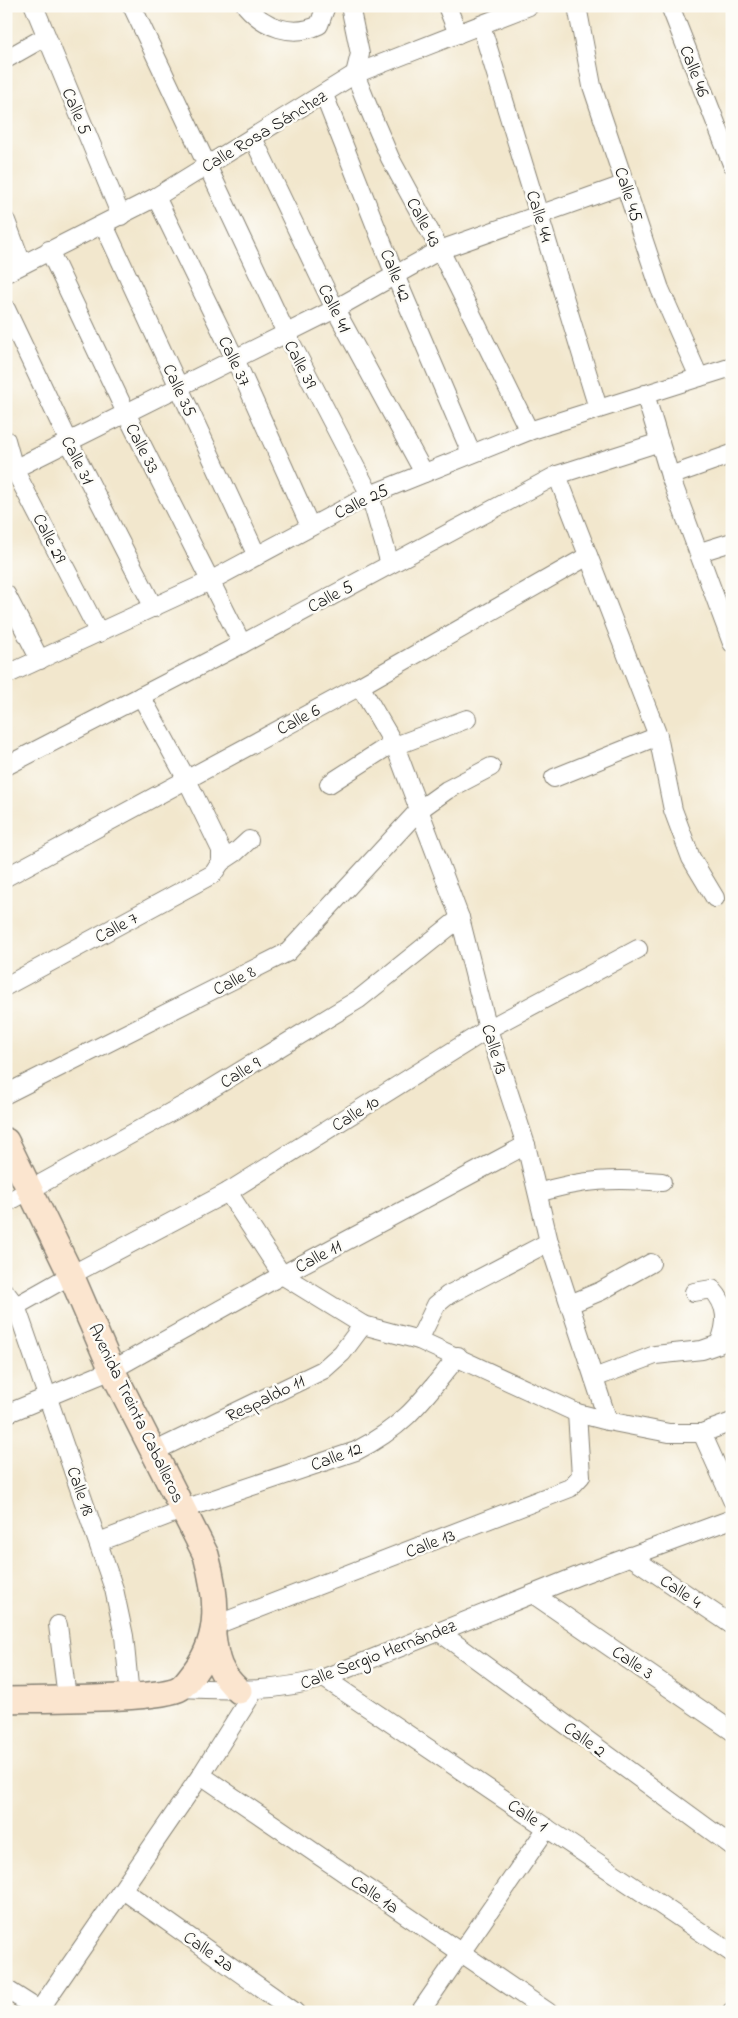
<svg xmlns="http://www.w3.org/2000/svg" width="738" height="2018" font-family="'Indie Flower',sans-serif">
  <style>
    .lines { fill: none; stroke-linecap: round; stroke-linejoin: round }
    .street-casing { stroke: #878274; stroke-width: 20 }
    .secondary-casing { stroke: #878274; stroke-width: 28 }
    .street { stroke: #fff; stroke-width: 18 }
    .secondary { stroke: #fbe5cf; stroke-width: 25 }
    .labels { text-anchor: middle; stroke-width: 5; stroke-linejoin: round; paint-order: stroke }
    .street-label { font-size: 18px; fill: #1c1c1c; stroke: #fdfcf7 }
  </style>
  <rect width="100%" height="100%" fill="#fdfcf7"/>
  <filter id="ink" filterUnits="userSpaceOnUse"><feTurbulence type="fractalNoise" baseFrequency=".02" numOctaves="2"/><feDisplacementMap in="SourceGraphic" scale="10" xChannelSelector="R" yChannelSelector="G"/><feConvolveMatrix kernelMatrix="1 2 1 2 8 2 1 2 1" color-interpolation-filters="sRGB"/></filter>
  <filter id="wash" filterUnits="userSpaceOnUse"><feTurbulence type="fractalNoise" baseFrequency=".0096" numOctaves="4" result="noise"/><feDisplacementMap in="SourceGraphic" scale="20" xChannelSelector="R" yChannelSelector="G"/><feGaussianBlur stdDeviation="1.12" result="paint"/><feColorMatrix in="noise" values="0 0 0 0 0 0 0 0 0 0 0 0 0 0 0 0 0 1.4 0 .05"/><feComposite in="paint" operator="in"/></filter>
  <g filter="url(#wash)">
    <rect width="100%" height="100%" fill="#f2e7cd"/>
  </g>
  <g filter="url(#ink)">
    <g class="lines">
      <g class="street-casing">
        <g id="street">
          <path d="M34 6 121 216"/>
          <path d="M132 6 286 333 370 495 390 564"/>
          <path d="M246 6C264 27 292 38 319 25L326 6"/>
          <path d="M350 6 360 54 355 74 369 109 390 158 440 250 529 431"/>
          <path d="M447 6 458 34"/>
          <path d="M577 6 592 86 660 289 699 377"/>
          <path d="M670 6 732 164"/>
          <path d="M481 25 598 408"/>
          <path d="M6 59 45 37"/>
          <path d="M324 95 395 275 471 453"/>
          <path d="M253 138 335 309 424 473"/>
          <path d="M156 197 235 359 310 526"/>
          <path d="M6 221 22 264"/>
          <path d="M104 225 257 556"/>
          <path d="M49 250 126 413 242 644"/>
          <path d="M6 273 156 197 355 74 529 6"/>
          <path d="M6 309 69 442 154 608"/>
          <path d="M645 394 670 476 732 643"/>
          <path d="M6 440 14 469 99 633"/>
          <path d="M6 473 335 309 440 250 626 184"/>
          <path d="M557 475 658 736 673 810 691 858 715 898"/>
          <path d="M670 476 732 454"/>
          <path d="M700 552 732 542"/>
          <path d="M6 594 40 660"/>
          <path d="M6 675 210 581 370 495 529 431 732 367"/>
          <path d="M360 686 395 746 460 918 488 1029 526 1145 549 1242 608 1421"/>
          <path d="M395 746 467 719"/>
          <path d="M6 766 242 644 557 475 660 442"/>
          <path d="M554 778 658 736"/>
          <path d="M329 784 393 743"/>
          <path d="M221 862 236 852 249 840"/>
          <path d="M6 877 360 686 588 556"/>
          <path d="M6 986 213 874 221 862V850L187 780 141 696"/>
          <path d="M6 1094 288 952 419 810 447 790 491 767"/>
          <path d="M228 1192 282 1275 363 1325 419 1340 577 1413 608 1421 669 1433H702L732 1422"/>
          <path d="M538 1193C582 1179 616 1178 662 1182"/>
          <path d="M6 1203 193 1100 359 999 460 918"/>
          <path d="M6 1293 16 1306 114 1589 124 1636 130 1696"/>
          <path d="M570 1304 601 1291 651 1263"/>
          <path d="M16 1306 71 1275 228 1192 488 1029 638 949"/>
          <path d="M419 1340 436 1305 448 1295 549 1242"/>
          <path d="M594 1378 655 1355 702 1350 719 1344C728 1323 728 1306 712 1289L694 1292"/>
          <path d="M6 1414 112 1370 282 1275 526 1145"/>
          <path d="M702 1433 732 1500"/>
          <path d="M153 1452 323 1370 342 1353 363 1325"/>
          <path d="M99 1542 184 1509 356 1451C407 1425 423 1399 458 1356"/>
          <path d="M630 1556 732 1625"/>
          <path d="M533 1594 732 1731"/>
          <path d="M58 1625 67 1698"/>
          <path d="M216 1625 570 1488 581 1476 577 1413"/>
          <path d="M438 1631 732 1846"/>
          <path d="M324 1678 732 1953"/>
          <path d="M180 1688C233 1690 272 1693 324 1678L580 1575 732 1519"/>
          <path d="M201 1775 548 2012"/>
          <path d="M123 1890 295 2012"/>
          <path d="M6 1989 42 2012"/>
          <path d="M38 2012 201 1775 254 1691"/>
          <path d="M420 2012 547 1828"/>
          <path d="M731 2012 732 2011"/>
        </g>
      </g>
      <g class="secondary-casing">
        <g id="secondary">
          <path d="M6 1141 71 1275 112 1370 206 1555C217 1596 222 1635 195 1671 191 1676 186 1684 180 1688 162 1700 35 1699 6 1700"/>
          <path d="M213 1635C216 1661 219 1673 239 1691"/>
        </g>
      </g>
      <use href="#street" class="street"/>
      <use href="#secondary" class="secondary"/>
    </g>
  </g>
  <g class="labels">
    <g class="street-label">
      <text transform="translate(695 71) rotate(69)" y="6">Calle 46</text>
      <text transform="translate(77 111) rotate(67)" y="6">Calle 5</text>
      <text transform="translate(264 131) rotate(-31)" y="6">Calle Rosa Sánchez</text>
      <text transform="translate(629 194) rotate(72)" y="6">Calle 45</text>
      <text transform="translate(540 216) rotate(73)" y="6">Calle 44</text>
      <text transform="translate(424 222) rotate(62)" y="6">Calle 43</text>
      <text transform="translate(396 275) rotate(68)" y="6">Calle 42</text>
      <text transform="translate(335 308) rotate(63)" y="6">Calle 41</text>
      <text transform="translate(235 361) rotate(65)" y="6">Calle 37</text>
      <text transform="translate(301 364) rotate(63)" y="6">Calle 39</text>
      <text transform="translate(180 390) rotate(65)" y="6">Calle 35</text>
      <text transform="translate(143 448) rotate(63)" y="6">Calle 33</text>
      <text transform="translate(78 460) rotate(63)" y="6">Calle 31</text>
      <text transform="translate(361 501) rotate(-26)" y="6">Calle 25</text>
      <text transform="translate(50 538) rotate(63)" y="6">Calle 29</text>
      <text transform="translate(330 596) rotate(-28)" y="6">Calle 5</text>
      <text transform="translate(298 719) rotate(-28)" y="6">Calle 6</text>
      <text transform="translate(116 927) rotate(-28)" y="6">Calle 7</text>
      <text transform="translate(234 980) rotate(-27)" y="6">Calle 8</text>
      <text transform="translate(495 1049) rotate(73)" y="6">Calle 13</text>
      <text transform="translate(240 1072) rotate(-31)" y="6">Calle 9</text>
      <text transform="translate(355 1113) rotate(-32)" y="6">Calle 10</text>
      <text transform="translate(318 1256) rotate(-28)" y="6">Calle 11</text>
      <text transform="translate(265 1398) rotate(-26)" y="6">Respaldo 11</text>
      <text transform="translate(137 1413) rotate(64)" y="6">Avenida Treinta Caballeros</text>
      <text transform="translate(336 1456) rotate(-20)" y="6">Calle 12</text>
      <text transform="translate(81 1491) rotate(71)" y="6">Calle 18</text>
      <text transform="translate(430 1543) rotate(-21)" y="6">Calle 13</text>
      <text transform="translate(681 1591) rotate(34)" y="6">Calle 4</text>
      <text transform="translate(378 1654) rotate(-21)" y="6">Calle Sergio Hernández</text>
      <text transform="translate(633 1662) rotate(34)" y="6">Calle 3</text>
      <text transform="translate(585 1739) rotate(36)" y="6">Calle 2</text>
      <text transform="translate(528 1815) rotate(34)" y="6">Calle 1</text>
      <text transform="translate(375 1894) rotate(34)" y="6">Calle 1a</text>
      <text transform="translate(209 1951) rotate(35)" y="6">Calle 2a</text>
    </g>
  </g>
  <rect width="738" height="2018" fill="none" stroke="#fdfcf7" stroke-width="25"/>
</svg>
